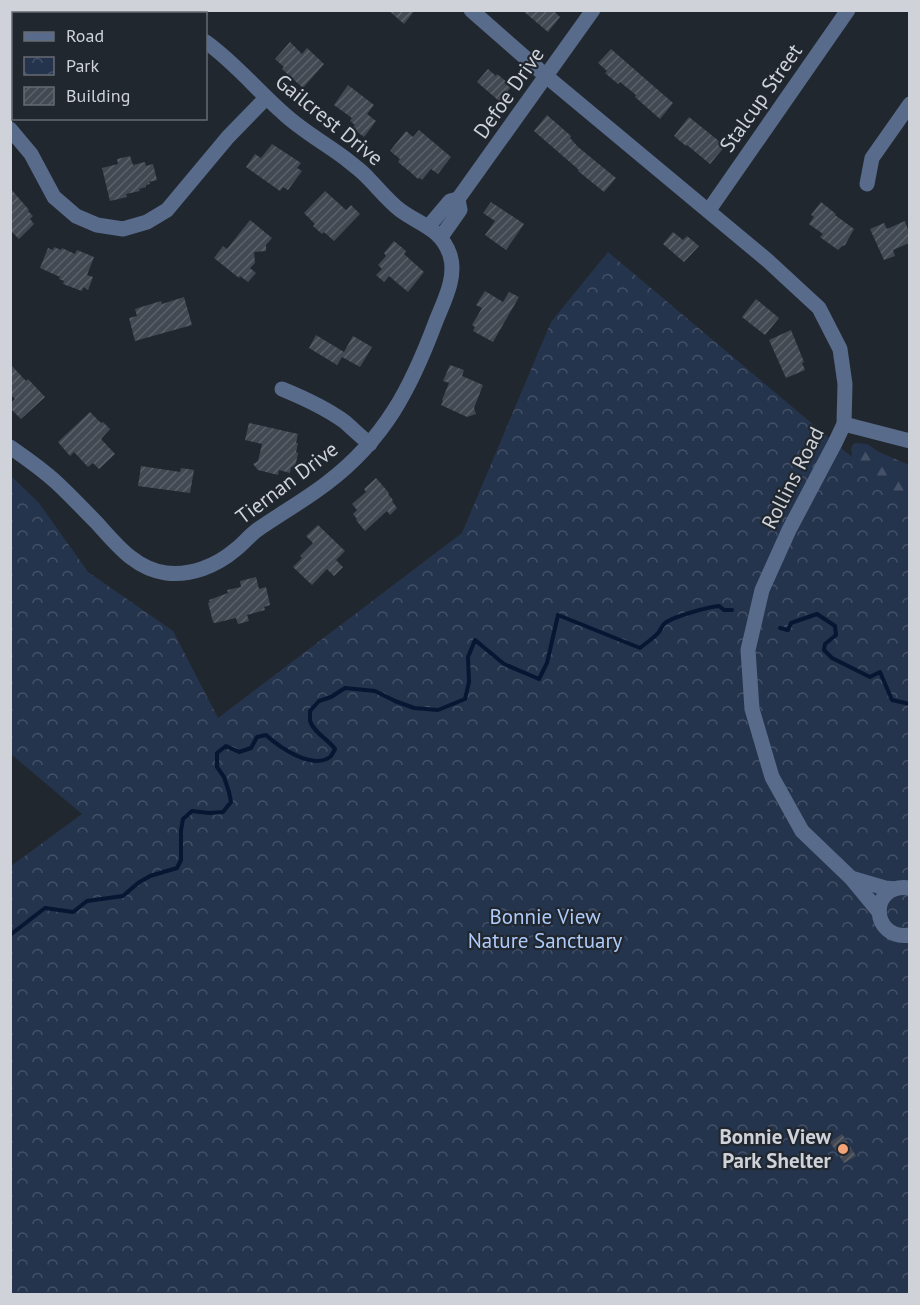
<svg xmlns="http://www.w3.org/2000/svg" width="920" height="1305" font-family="'PT Sans',sans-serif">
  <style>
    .forest { fill: url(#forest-firs) }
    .park { fill: url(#park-crowns) }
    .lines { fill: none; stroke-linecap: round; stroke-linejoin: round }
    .stream { stroke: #071733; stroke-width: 4 }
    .building { fill: url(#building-hatch) }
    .minor { stroke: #586b8a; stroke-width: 15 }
    .poi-dot { fill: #efa377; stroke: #21272f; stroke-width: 2 }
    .labels { text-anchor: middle; stroke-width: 4.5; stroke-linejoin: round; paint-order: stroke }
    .street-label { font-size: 21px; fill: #cfd2d8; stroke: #21272f }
    .park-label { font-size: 21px; fill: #afcbfa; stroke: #21272f }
    .poi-label { font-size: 21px; font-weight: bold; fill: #cfd2d8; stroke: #21272f; text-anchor: end }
  </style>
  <defs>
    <pattern id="forest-firs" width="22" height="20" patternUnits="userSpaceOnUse" patternTransform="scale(1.5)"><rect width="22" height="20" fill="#25344d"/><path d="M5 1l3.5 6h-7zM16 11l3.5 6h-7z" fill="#445066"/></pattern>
    <pattern id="park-crowns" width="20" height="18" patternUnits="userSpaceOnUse" patternTransform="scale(1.5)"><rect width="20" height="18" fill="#25344d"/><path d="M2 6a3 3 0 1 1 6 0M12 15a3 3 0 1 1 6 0" fill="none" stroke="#445066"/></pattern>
    <pattern id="building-hatch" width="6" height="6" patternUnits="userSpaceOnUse" patternTransform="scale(1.5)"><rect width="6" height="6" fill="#424952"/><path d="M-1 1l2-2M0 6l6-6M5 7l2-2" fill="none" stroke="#5c626a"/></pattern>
  </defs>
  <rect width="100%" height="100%" fill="#21272f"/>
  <path class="forest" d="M855 443 867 444 879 452 909 465V562L848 470 852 454 851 448Z"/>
  <path class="park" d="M608 252 909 505V1294H11V866L82 814 11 754 10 475 39 503 88 572 173 631 218 718 462 533 551 322Z"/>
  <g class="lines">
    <g class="stream">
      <path d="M780 628 788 630 791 623 817 614 835 626 836 635 825 644 824 650 832 658 870 677 880 672 892 700 910 704"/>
      <path d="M10 935 45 908 73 912 87 901 123 896 138 883 150 876 177 868 181 860V830L183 819 192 811 209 813 223 812 231 802 229 792 224 777 217 767V753L226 746 239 752 251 748 257 737 266 735C279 747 312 770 330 757 332 755 334 751 335 749 328 739 314 733 310 721 310 721 310 711 310 711L319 701 331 697 345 688 375 691 395 701 414 708 438 710 465 699 469 682 468 657 475 640 504 664 539 679 547 663 558 615 640 648C646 643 654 638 659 632 661 629 662 626 664 624 671 617 708 607 719 606L724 610H732"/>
    </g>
  </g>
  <g class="building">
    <path d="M388 10H415L404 24Z"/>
    <path d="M522 10H553L560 17 548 32Z"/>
    <path d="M290 42 302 54 307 48 324 64 303 88 282 69 284 67 275 59Z"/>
    <path d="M611 49 673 103 660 119 635 97 636 95 620 82 618 84 605 73 607 71 598 63Z"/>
    <path d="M488 69 496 76 497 74 512 86 499 101 477 82Z"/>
    <path d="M348 85 374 105 367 114 376 121 364 137 352 128 355 125 350 121 352 118 334 105Z"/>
    <path d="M547 115 571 136 570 138 578 147 616 178 604 192 578 171 579 170 534 131Z"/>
    <path d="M689 117 725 146 710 164 687 145 686 146 674 136Z"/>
    <path d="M419 130 451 157 438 174 431 169 422 180 420 178 418 179 409 171 398 162 400 159 390 151 406 131 413 137Z"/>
    <path d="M272 144 301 163 297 168 302 171 288 190 283 187 280 191 246 167 255 154 261 158Z"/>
    <path d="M130 156 133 165 145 162 146 166 153 164 157 180 149 182 150 184 146 185V187L139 189 140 191 126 194 127 197 110 201 102 168 118 164 117 159Z"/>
    <path d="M10 188 29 210 28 211 33 216 30 219 34 224 19 239 10 230Z"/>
    <path d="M325 191 346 210 351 205 360 214 334 241 324 232 322 234 313 226 315 224 304 213Z"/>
    <path d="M491 202 524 224 506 250 485 235 495 221 483 213Z"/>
    <path d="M821 202 836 214 835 215 854 229 845 245 842 246 838 250 820 237 823 234 809 224 814 217 811 215Z"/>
    <path d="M250 220 272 238 266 245V251L254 252 255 263 250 268 256 273 248 282 240 276 239 278 214 258 223 246 227 249Z"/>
    <path d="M905 221 909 233V243L893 250 895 256 884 260 870 229 884 223 887 229Z"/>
    <path d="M673 232 683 240 687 236 699 246 684 262 663 244Z"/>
    <path d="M394 241 406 251 404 254 424 272 408 292 389 276 384 282 376 275 382 269 378 265 386 256 384 253Z"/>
    <path d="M54 247 61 250 62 248 75 254 77 250 94 257 87 275 93 277 88 290 83 287 82 291 63 284 64 281 59 279 60 277 40 268 48 248 53 250Z"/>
    <path d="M485 291 503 302 509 292 519 297 493 342 473 331 475 327 472 325 482 308 476 305Z"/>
    <path d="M184 297 192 325 135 341 129 318 137 316 135 309 161 301 162 304Z"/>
    <path d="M756 299 779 318 765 335 742 317Z"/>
    <path d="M791 330 804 362 802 363 805 370 786 378 769 340Z"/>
    <path d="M316 335 344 352 353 336 372 347 360 367 342 357 337 365 309 348Z"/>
    <path d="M10 364 26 381 28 379 45 397 21 419 10 408V404L15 399 10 394Z"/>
    <path d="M450 365 464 370 462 376 483 385 474 408 476 414 467 417 441 405 443 401 442 400 449 383 443 381Z"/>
    <path d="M90 412 101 423 103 422 110 429 101 439 115 454 99 469 93 463 88 467 74 452 70 456 58 442Z"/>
    <path d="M249 423 298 434 296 443H298L296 452 298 453 295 468 291 467 290 473 279 470 278 475 258 470 253 464 258 461 262 444 245 440Z"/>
    <path d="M141 466 180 472 181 468 194 470 190 493 138 486Z"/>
    <path d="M376 478 389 493 388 494 393 500 392 501 397 508 390 515 387 511 365 531 356 520 357 519 353 514 357 510 352 504 366 492 364 489Z"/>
    <path d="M318 525 345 551 336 560 343 567 334 576 327 569 312 585 293 567 302 558 300 556 313 543 306 536Z"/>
    <path d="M256 577 259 589 266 587 270 605 264 607 265 610 247 615 249 621 238 624 236 618 215 623 213 622 208 603 210 602 209 600 228 593 227 590 241 587 240 581Z"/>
    <path d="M842 1134 856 1156 844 1163 830 1142Z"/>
  </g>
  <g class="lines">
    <g class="minor">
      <path d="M162 10 166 14"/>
      <path d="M471 10 546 76 767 260 819 308 840 349 845 384 844 424 835 443 789 530 762 590 748 650 752 709 772 777 802 831 851 878 879 912"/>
      <path d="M10 129 31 154 54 197 76 216 97 225 123 229 147 222 167 210 228 137 266 98"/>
      <path d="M867 184 872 158 910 104"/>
      <path d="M709 210 848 10"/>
      <path d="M428 227 450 201 458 199"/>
      <path d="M441 237 460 210 458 199 593 10"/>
      <path d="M282 389C304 398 326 408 345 422 353 429 361 437 370 444"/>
      <path d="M844 424 910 441"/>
      <path d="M10 447C26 458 43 470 57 483 71 496 83 509 96 522 116 544 135 569 166 573 191 576 216 566 235 550 243 544 249 536 257 530 280 514 305 500 327 483 385 439 411 388 436 321 444 301 457 277 450 255 441 228 420 225 400 210 388 201 379 189 368 178 362 171 353 165 346 159 325 143 302 131 282 112 256 89 234 62 206 42"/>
      <path d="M851 878 885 888 895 889"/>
      <path d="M910 888C868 882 870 941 910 935"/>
    </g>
  </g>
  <circle class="poi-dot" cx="843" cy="1149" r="6"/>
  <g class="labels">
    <g class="street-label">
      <text transform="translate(509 93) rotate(-55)" y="7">Defoe Drive</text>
      <text transform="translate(761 98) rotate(-55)" y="7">Stalcup Street</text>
      <text transform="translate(329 120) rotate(39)" y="7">Gailcrest Drive</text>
      <text transform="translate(793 478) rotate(-63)" y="7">Rollins Road</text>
      <text transform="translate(287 483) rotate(-37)" y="7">Tiernan Drive</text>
    </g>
    <g class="park-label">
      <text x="545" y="924">Bonnie View<tspan x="545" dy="24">Nature Sanctuary</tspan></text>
    </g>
    <g class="poi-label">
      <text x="831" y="1144">Bonnie View<tspan x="831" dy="24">Park Shelter</tspan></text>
    </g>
  </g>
  <rect width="920" height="1305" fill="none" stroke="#cfd2d8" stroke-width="24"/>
  <rect x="12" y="12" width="195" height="108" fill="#21272f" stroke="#676b73" stroke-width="1.5"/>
  <rect x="24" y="32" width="30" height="9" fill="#586b8a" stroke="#676b73" stroke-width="1.5"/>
  <text x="66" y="42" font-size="18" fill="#cfd2d8">Road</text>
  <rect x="24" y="57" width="30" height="18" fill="url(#park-crowns)" stroke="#676b73" stroke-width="1.5"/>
  <text x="66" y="72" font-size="18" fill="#cfd2d8">Park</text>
  <rect x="24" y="87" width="30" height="18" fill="url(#building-hatch)" stroke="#676b73" stroke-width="1.5"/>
  <text x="66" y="102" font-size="18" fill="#cfd2d8">Building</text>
</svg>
